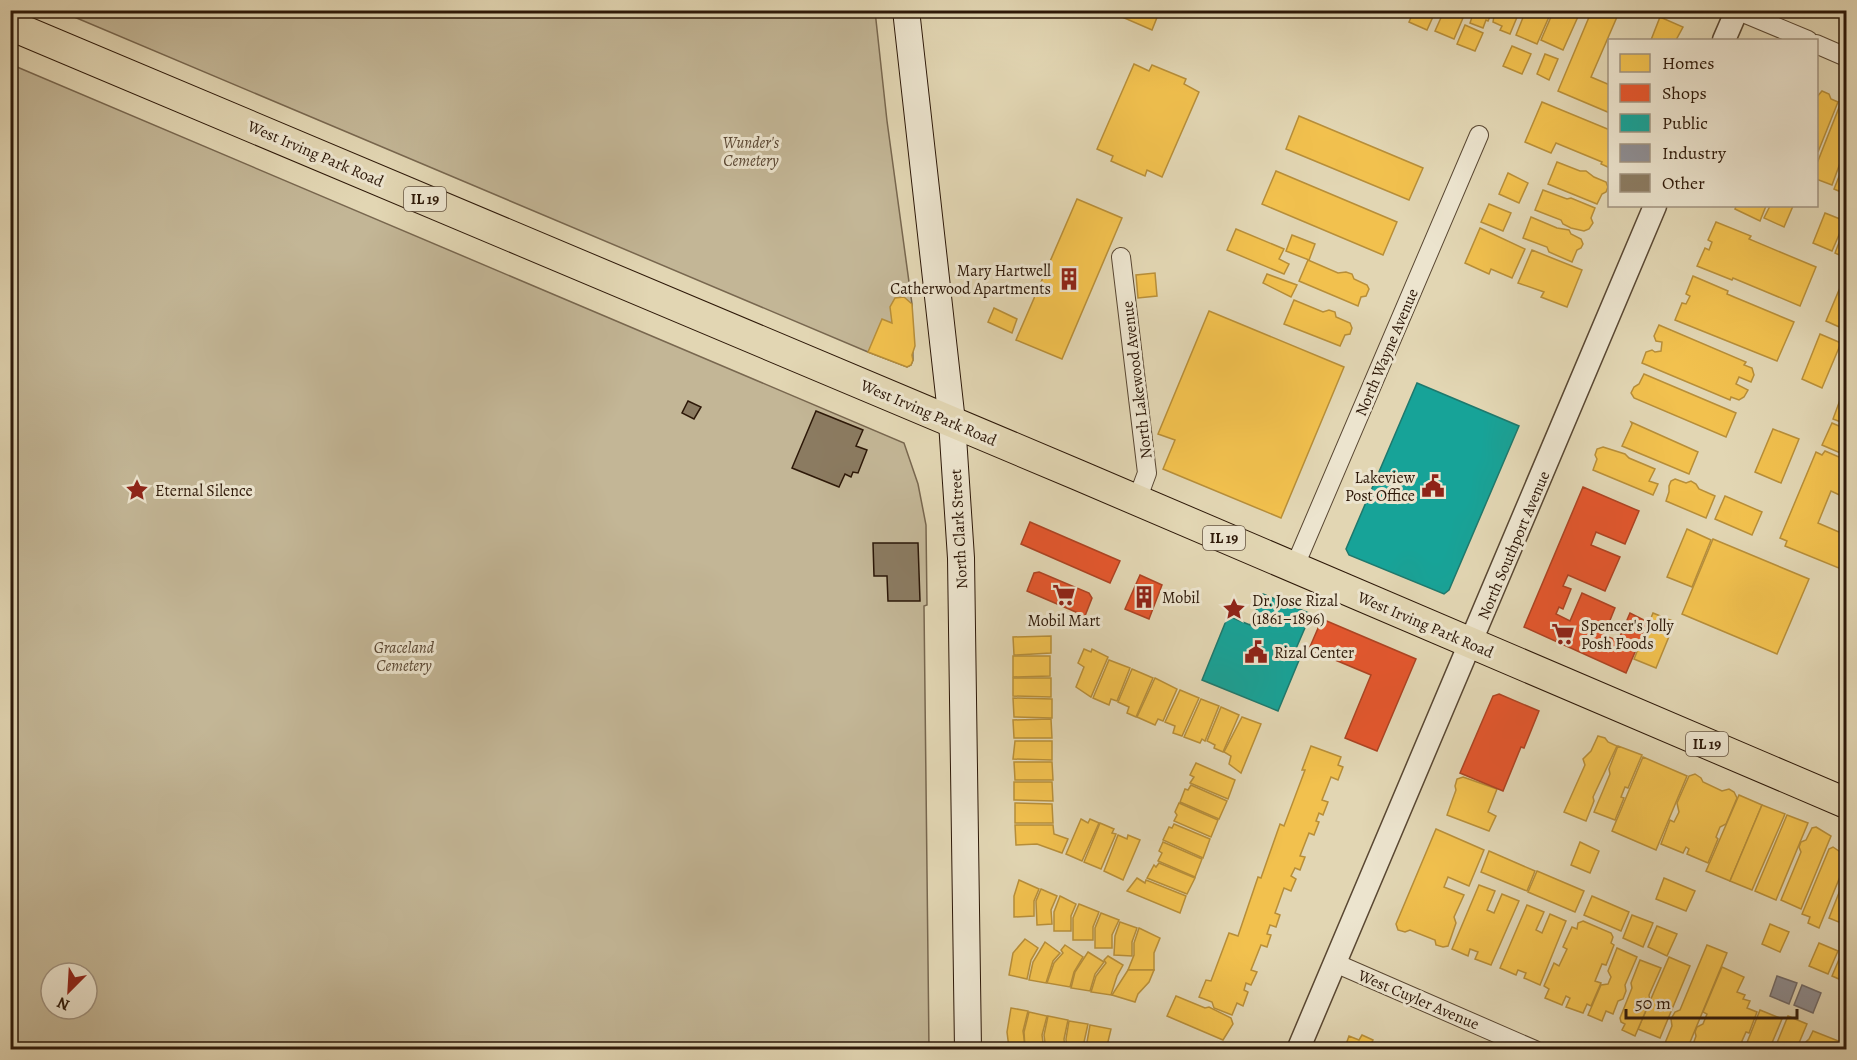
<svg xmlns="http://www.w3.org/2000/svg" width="1857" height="1060" font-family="Alegreya,serif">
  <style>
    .green { fill: #c3b696; stroke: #78674f; stroke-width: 1.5; fill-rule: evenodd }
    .homes { fill: #f2c14e; stroke: #b78e39; stroke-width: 1.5 }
    .shops { fill: #e4572e; stroke: #ad4423; stroke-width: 1.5 }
    .public { fill: #17a398; stroke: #1e796d; stroke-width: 1.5 }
    .industry { fill: #8d8d92; stroke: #706a69; stroke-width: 1.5 }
    .building { fill: #8b7b61; stroke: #2d1808; stroke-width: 1.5 }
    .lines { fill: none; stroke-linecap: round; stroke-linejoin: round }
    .minor-casing { stroke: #5a4833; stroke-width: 20 }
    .tertiary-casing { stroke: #5a4833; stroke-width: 25 }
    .secondary-casing { stroke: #2d1808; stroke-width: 28 }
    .primary-casing { stroke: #2d1808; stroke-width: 32 }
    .minor { stroke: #ece4ce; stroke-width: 18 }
    .tertiary { stroke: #ece4ce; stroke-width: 22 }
    .secondary { stroke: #ece4ce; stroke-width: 26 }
    .primary { stroke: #e2d6b3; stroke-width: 30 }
    .labels { text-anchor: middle; stroke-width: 6; stroke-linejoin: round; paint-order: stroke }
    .shield { fill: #ece4ce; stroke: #665543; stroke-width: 1.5 }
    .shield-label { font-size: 15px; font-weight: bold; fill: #2d1808 }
    .park-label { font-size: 16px; font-style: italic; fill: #5a4733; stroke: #ece4ce }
    .street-label { font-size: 16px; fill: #2d1808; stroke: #ece4ce }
    .poi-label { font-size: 16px; fill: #2d1808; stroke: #ece4ce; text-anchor: start }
  </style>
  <rect width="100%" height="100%" fill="#e2d6b3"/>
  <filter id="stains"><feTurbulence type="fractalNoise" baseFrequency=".00333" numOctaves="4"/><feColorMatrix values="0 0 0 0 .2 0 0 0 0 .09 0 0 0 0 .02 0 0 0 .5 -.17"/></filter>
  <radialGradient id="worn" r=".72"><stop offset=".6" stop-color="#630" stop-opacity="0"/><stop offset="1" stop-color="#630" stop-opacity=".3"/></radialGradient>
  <g class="green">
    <path d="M60 11H875L887 121 912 304 913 360 911 365 907 367 868 352Z"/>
    <path d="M10 64 904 443 918 484 926 525 927 605 924 606 929 1049H11ZM51 973H87V1009H51Z"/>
  </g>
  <g class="homes">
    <path d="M1106 10H1160L1152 30Z"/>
    <path d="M1414 10H1436L1427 30 1409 22Z"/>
    <path d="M1470 10H1493L1488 21 1486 20 1483 28 1470 23 1473 14 1469 12Z"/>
    <path d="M1495 10H1520L1510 34 1500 30 1502 26 1493 22Z"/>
    <path d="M1526 10H1552L1537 44 1516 35Z"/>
    <path d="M1554 10H1581L1563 50 1541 40Z"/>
    <path d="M1592 10H1620L1591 77 1610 85V113L1558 91Z"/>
    <path d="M1444 11 1463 18 1454 39 1435 31Z"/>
    <path d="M1660 17 1683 27 1676 40H1651Z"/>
    <path d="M1465 25 1483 33 1475 51 1457 44Z"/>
    <path d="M1512 46 1531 54 1522 74 1503 66Z"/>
    <path d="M1545 54 1558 59 1549 80 1537 74Z"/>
    <path d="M1134 64 1149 71 1152 65 1186 79 1184 84 1199 92 1162 177 1147 170 1145 176 1111 161 1113 156 1097 149Z"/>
    <path d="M1822 91 1829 94 1831 99 1838 102 1818 152 1816 98Z"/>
    <path d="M1542 102 1610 130V168L1601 164 1602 162 1556 143 1551 153 1525 142Z"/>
    <path d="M1840 105 1846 107V147L1832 185 1816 179V166Z"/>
    <path d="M1299 116 1423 168 1409 200 1286 149Z"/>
    <path d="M1846 159V194L1834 189Z"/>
    <path d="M1557 162 1580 171H1586L1594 177 1606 182 1608 187 1606 192 1602 194 1597 204 1548 184Z"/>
    <path d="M1276 171 1397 222 1383 255 1262 204Z"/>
    <path d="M1508 173 1528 183 1519 203 1499 194Z"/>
    <path d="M1543 190 1567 199 1571 198 1595 208 1591 218 1593 223 1589 229 1584 231 1571 228 1563 224 1561 220 1535 210Z"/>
    <path d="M1077 199 1122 218 1062 359 1016 340Z"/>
    <path d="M1489 204 1511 213 1503 231 1481 222Z"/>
    <path d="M1736 206H1766L1760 221 1735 209Z"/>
    <path d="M1770 206H1793L1784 227 1764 218Z"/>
    <path d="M1825 213 1845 221 1832 251 1813 243Z"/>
    <path d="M1531 217 1557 228 1569 230 1571 234 1581 239 1583 244 1581 248 1577 250 1572 262 1549 252 1547 247 1523 238Z"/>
    <path d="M1716 222 1751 236 1749 239 1816 267 1800 306 1733 278 1732 280 1697 266 1705 248 1709 250 1712 242 1708 240Z"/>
    <path d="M1846 224V258L1835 253Z"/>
    <path d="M1480 228 1525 249 1512 278 1491 269 1489 274 1465 263Z"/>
    <path d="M1236 229 1284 249 1279 259 1289 264 1284 274 1227 250Z"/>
    <path d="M1292 235 1315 244 1309 260 1286 251Z"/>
    <path d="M1532 250 1582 270 1567 307 1541 297 1544 292 1518 283Z"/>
    <path d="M1308 260 1338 273 1346 272 1352 274 1354 279 1367 285 1369 289 1366 296 1361 297 1358 306 1299 281Z"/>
    <path d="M1155 273 1157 296 1138 298 1136 275Z"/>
    <path d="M1267 274 1297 285 1291 297 1263 283Z"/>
    <path d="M1693 276 1728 291 1727 294 1794 322 1777 361 1675 320 1682 303 1686 304 1690 296 1686 294Z"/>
    <path d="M1844 278 1846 279V330L1826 321Z"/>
    <path d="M904 297 912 304 915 346 912 355 913 360 911 365 907 367 868 352 882 319 892 323 890 307 895 298Z"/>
    <path d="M1294 300 1323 312 1329 310 1335 312 1336 317 1350 323 1352 328 1350 334 1345 335 1340 346 1284 324Z"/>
    <path d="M994 308 1017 319 1012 333 988 322Z"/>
    <path d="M1209 311 1344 367 1281 518 1163 469 1175 440 1158 434Z"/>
    <path d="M1659 325 1746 362 1744 365 1752 368 1754 375 1751 382 1739 377 1736 384 1748 390 1744 397 1739 400 1731 397 1730 400 1642 363 1646 352 1652 350 1655 352 1661 351 1662 342 1656 341 1654 336Z"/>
    <path d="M1820 334 1841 343 1822 388 1802 379Z"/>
    <path d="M1644 374 1736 413 1726 437 1634 398 1631 393 1634 387 1639 384Z"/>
    <path d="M1840 400 1846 403V424L1833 419Z"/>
    <path d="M1631 422 1698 452 1689 474 1622 446 1632 424Z"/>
    <path d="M1832 423 1846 429V450L1845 455 1822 445Z"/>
    <path d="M1773 429 1799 439 1781 483 1755 472Z"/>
    <path d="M1603 447 1625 454 1629 458 1655 469 1649 481 1658 484 1653 495 1593 470 1597 459 1595 455 1597 449Z"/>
    <path d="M1825 451 1846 460V498L1831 491 1818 523 1846 535V571L1785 546 1787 541 1780 538 1816 452 1822 455Z"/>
    <path d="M1675 479 1686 483 1691 481 1696 484 1699 489 1715 496 1706 518 1666 501 1669 492V486L1671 481Z"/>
    <path d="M1725 496 1762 512 1752 535 1715 519Z"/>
    <path d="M1687 529 1711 540 1692 587 1667 577Z"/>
    <path d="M1713 539 1809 579 1777 654 1682 614Z"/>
    <path d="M1653 613 1675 622 1656 668 1634 659Z"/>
    <path d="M1051 636V653L1014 655 1013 637Z"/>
    <path d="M1084 649 1091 652 1092 649 1108 657 1091 697 1076 687 1084 667 1078 663Z"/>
    <path d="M1013 656H1050V676L1013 677Z"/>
    <path d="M1109 660 1130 668 1117 701 1111 699 1109 705 1093 698Z"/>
    <path d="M1132 669 1153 678 1136 717 1127 713 1129 707 1118 702Z"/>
    <path d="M1013 678H1051V697L1013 696Z"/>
    <path d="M1155 678 1177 689 1163 721 1158 719 1155 725 1137 717Z"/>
    <path d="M1180 690 1199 698 1182 736 1173 733 1175 726 1165 722Z"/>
    <path d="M1013 698 1052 699V718L1014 717Z"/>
    <path d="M1201 699 1219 706 1205 741 1202 739 1200 743 1184 737Z"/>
    <path d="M1221 707 1239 715 1223 752 1214 748 1215 745 1207 741Z"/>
    <path d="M1242 717 1261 724 1241 773 1229 764 1231 756 1224 752Z"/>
    <path d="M1051 719 1052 738H1014L1013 720Z"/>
    <path d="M1598 736 1605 738 1608 742 1617 746 1593 797 1594 801 1586 821 1564 812 1585 765 1583 759 1591 751Z"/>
    <path d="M1015 741H1052V760L1013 759Z"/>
    <path d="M1311 746 1341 757 1338 765 1343 767 1338 780 1331 777 1322 800 1328 802 1323 815 1319 813 1316 821 1319 822 1314 835 1309 833 1300 856 1305 857 1300 870 1295 868 1291 876 1296 879 1291 891 1284 888 1275 913 1280 915 1276 927 1270 925 1267 934 1271 935 1267 947 1261 945 1251 970 1257 972 1251 985 1246 983 1244 990 1248 992 1243 1006 1237 1003 1232 1015 1214 1008 1212 1002 1199 997 1206 980 1211 981 1229 933 1238 936 1258 877 1261 878 1280 824 1284 826 1305 770H1302Z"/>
    <path d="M1618 746 1642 755 1628 788 1625 787 1621 797 1624 798 1615 820 1594 812 1610 774 1609 769Z"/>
    <path d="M1643 757 1687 776 1656 850 1612 831Z"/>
    <path d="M1014 762H1052L1053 780H1015Z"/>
    <path d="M1196 763 1235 780 1228 799 1190 783 1194 777 1190 775Z"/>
    <path d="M1695 774 1701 778 1703 782 1722 791 1729 789 1734 792 1737 798 1726 824 1720 827 1716 837 1718 839 1708 863 1687 854 1689 849 1686 847 1683 853 1661 844 1670 820 1674 822 1679 812 1677 803 1689 776Z"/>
    <path d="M1463 777 1497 789 1488 812 1496 816 1489 831 1447 815 1456 790 1455 786 1457 779Z"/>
    <path d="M1014 782H1052L1053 801 1014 800Z"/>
    <path d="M1191 785 1227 801 1219 819 1180 802 1185 789 1188 790Z"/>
    <path d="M1739 795 1762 805 1730 881 1706 871Z"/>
    <path d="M1015 803 1052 804 1053 823H1015Z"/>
    <path d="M1179 803 1218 820 1211 837 1174 821 1177 815 1175 812Z"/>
    <path d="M1762 805 1785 814 1752 890 1730 881Z"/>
    <path d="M1787 815 1808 823 1776 900 1755 891Z"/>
    <path d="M1081 819 1088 823 1090 819 1099 823 1082 861 1066 854Z"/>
    <path d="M1100 823 1114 829 1112 833 1116 834 1101 869 1084 862Z"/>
    <path d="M1174 824 1210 839 1203 858 1163 840 1169 827 1172 828Z"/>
    <path d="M1015 825H1053L1054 834 1068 839 1062 853 1037 844 1016 845Z"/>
    <path d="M1816 827 1831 836 1801 909 1781 900 1801 852 1799 847 1801 842 1806 840 1812 828Z"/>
    <path d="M1436 829 1484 850 1469 886 1448 877 1444 887 1464 895 1454 917 1456 923 1448 946 1443 947 1436 945 1435 940 1410 930 1405 932 1398 930 1396 924Z"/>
    <path d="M1118 835 1127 839 1128 835 1140 840 1123 880 1104 871Z"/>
    <path d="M1163 842 1202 859 1195 877 1158 861 1162 853 1159 851Z"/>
    <path d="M1580 842 1599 851 1590 873 1571 865Z"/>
    <path d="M1833 847 1846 856V862L1819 928 1808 923 1810 917 1802 914 1829 849Z"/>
    <path d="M1489 851 1535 871 1527 891 1481 872Z"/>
    <path d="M1159 863 1195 878 1187 894 1147 878 1154 865 1156 867Z"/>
    <path d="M1537 871 1584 891 1575 912 1528 892Z"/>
    <path d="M1846 875V925L1829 918Z"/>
    <path d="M1137 878 1145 883 1146 880 1186 896 1180 913 1127 891Z"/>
    <path d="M1664 878 1695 891 1686 911 1656 899Z"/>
    <path d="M1019 880 1039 889 1034 901V916L1014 917V896Z"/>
    <path d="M1479 885 1495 891 1487 910 1494 913 1502 894 1519 901 1491 965 1475 959 1478 952 1470 949 1468 956 1452 949Z"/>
    <path d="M1041 889 1057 896 1051 910 1052 924 1037 925 1036 901Z"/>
    <path d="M1060 896 1076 904 1071 916V931H1054V912Z"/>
    <path d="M1592 896 1629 912 1621 931 1584 915Z"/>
    <path d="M1079 904 1099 912 1093 927V940H1073V918Z"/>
    <path d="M1527 905 1544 912 1536 930 1542 933 1550 914 1566 921 1540 985 1524 978 1526 973 1518 970 1516 975 1500 968Z"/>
    <path d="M1101 913 1119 920 1112 935V948H1095V928Z"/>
    <path d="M1632 915 1653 923 1643 947 1623 938Z"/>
    <path d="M1583 921 1611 933 1613 937 1611 943 1614 945 1606 965 1602 964 1595 981 1601 983 1591 1006 1587 1004 1583 1013 1566 1007 1570 998 1566 996 1562 1005 1545 998 1549 989 1544 986 1554 963 1559 966 1567 949 1563 947 1572 927 1577 929 1578 923Z"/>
    <path d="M1120 922 1137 928 1132 942V956L1114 955 1115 936Z"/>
    <path d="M1770 924 1789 932 1780 952 1762 944Z"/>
    <path d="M1657 926 1677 934 1667 956 1648 947Z"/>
    <path d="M1139 928 1160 938 1154 953V970H1128L1134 955V943Z"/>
    <path d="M1025 939 1038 948 1031 960 1027 979 1009 975 1013 953Z"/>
    <path d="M1045 942 1060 953 1053 961 1046 983 1029 980 1033 962Z"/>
    <path d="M1819 943 1838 951 1828 974 1809 966Z"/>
    <path d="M1065 945 1083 957 1074 972 1070 987 1047 983 1054 963 1063 953 1061 950Z"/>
    <path d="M1707 945 1727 953 1688 1047 1678 1043 1676 1048 1665 1043 1672 1026 1671 1019 1675 1012 1680 1010Z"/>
    <path d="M1845 945 1846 946V982L1832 976Z"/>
    <path d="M1617 948 1637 957 1625 985 1626 991 1623 999 1618 1001 1613 1014 1606 1011 1602 1021 1588 1015 1601 985 1608 984 1611 977 1608 971Z"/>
    <path d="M1088 952 1104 962 1095 974 1090 991 1071 988 1075 972Z"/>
    <path d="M1108 956 1123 965 1117 976 1111 995 1091 992 1096 976 1106 963 1104 960Z"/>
    <path d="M1669 957 1690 966 1660 1038 1638 1029Z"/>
    <path d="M1640 960 1661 968 1649 995 1650 1001 1635 1036 1622 1030 1625 1024 1621 1022 1620 1018 1632 988 1631 983Z"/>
    <path d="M1722 967 1744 977 1737 992 1745 995 1743 999 1750 1001 1747 1008 1757 1012 1749 1033 1746 1032 1742 1041V1050H1691L1696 1036 1695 1032 1697 1027 1703 1024 1707 1014 1703 1012Z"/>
    <path d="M1128 970H1154L1149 982 1138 994 1135 1002 1112 995Z"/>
    <path d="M1176 996 1205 1008 1209 1007 1231 1018 1233 1024 1223 1040 1167 1016Z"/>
    <path d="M1011 1008 1028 1011 1023 1031 1025 1045 1009 1048 1007 1032Z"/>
    <path d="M1760 1010 1782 1019 1769 1050H1744Z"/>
    <path d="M1029 1012 1047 1016 1042 1035 1044 1050 1025 1048 1024 1032Z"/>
    <path d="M1048 1016 1068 1020 1064 1039 1065 1050H1046L1044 1035Z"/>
    <path d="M1788 1016 1807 1024 1796 1050H1774Z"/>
    <path d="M1069 1021 1088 1024 1084 1042 1085 1050H1067L1066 1039Z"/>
    <path d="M1090 1025 1111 1029 1106 1050H1087V1042Z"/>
    <path d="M1813 1031 1846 1044V1050H1804L1806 1042 1809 1039Z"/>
    <path d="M1362 1035 1373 1040 1371 1045 1379 1049 1381 1044 1393 1050H1344L1349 1036 1359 1040Z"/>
  </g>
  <g class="shops">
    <path d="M1583 487 1639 511 1625 544 1596 532 1591 545 1620 557 1605 591 1568 575 1563 586 1571 589 1563 609 1559 607 1556 614 1570 621 1582 593 1615 608 1604 635 1618 641 1630 613 1648 622 1626 673 1524 627Z"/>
    <path d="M1030 522 1120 561 1110 583 1021 544Z"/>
    <path d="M1039 572 1089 593 1092 598 1085 616 1027 591 1034 573Z"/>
    <path d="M1140 575 1162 585 1149 619 1125 609Z"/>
    <path d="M1322 619 1416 659 1377 751 1345 738 1371 675 1309 649Z"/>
    <path d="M1499 694 1539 711 1524 748 1521 747 1503 791 1460 773 1493 696Z"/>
  </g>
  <g class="public">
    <path d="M1417 383 1519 426 1449 590 1444 594 1349 555 1346 549Z"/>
    <path d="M1263 594 1311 614 1295 651 1302 653 1278 711 1202 680 1228 616 1250 625Z"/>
  </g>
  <g class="industry">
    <path d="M1777 976 1797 983 1789 1004 1770 996Z"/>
    <path d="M1802 985 1821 993 1813 1013 1794 1005Z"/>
  </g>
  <g class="building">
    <path d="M688 401 701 407 694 419 682 413Z"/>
    <path d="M816 411 863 430 856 446 867 450 858 473 853 472 851 477 845 474 839 487 792 468Z"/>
    <path d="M873 543H918L920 601H888L887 576H874Z"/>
  </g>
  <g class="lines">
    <g class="minor-casing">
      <g id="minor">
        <path d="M1736 10 1808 40"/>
        <path d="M1816 44 1846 57"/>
        <path d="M1121 257 1147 473 1137 500"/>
        <path d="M1294 568 1479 135"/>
        <path d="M1335 963 1535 1050"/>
      </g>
    </g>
    <g class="tertiary-casing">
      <g id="tertiary">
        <path d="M1724 40 1737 10"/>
        <path d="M1298 1050 1655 206"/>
      </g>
    </g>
    <g class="secondary-casing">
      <path id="secondary" d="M906 10 952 422 961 558 968 1050"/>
    </g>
    <g class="primary-casing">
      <path id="primary" d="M10 25 1078 475 1846 803"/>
    </g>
    <use href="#minor" class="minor"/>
    <use href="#tertiary" class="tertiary"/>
    <use href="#secondary" class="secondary"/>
    <use href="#primary" class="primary"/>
  </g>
  <defs>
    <g id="building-bare" transform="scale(1.8)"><path d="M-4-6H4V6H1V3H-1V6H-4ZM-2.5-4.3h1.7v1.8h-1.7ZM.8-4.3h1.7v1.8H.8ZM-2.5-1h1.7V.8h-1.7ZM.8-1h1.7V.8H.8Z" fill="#8f2418" stroke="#ece4ce" stroke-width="2.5" paint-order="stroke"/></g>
    <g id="civic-bare" transform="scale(1.8)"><path d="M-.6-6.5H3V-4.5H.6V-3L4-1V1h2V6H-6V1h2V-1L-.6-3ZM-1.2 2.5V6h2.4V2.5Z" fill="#8f2418" stroke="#ece4ce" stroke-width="2.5" paint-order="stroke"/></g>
    <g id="sight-bare" transform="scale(1.8)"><path d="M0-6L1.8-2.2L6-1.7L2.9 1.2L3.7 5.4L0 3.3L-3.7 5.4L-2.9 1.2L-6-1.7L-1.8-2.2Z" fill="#8f2418" stroke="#ece4ce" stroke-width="2.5" paint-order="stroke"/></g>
    <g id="supermarket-bare" transform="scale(1.8)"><path d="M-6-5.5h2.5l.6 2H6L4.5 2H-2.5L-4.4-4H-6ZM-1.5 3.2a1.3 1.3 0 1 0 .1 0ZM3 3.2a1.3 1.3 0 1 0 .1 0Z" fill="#8f2418" stroke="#ece4ce" stroke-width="2.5" paint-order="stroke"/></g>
  </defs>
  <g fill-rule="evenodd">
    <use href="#building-bare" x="1069" y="279"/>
    <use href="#civic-bare" x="1433" y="486"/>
    <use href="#sight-bare" x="137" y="490"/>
    <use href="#supermarket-bare" x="1064" y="595"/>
    <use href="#building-bare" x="1144" y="597"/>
    <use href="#sight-bare" x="1234" y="609"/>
    <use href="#supermarket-bare" x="1563" y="634"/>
    <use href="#civic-bare" x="1256" y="652"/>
  </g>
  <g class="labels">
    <g class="shield">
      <rect x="404" y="187" width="42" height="24" rx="4.5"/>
      <rect x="1203" y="526" width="42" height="24" rx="4.5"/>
      <rect x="1686" y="732" width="42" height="24" rx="4.5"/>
    </g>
    <g class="shield-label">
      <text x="425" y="204">IL 19</text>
      <text x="1224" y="543">IL 19</text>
      <text x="1707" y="749">IL 19</text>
    </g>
    <g class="park-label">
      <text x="751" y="148">Wunder's<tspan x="751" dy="18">Cemetery</tspan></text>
      <text x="404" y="653">Graceland<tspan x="404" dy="18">Cemetery</tspan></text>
    </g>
    <g class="street-label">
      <text transform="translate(316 153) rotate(23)" y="6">West Irving Park Road</text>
      <text transform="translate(1386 352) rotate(-67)" y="6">North Wayne Avenue</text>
      <text transform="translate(1136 380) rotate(-97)" y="6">North Lakewood Avenue</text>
      <text transform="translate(929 412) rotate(23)" y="6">West Irving Park Road</text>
      <text transform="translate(958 529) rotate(-93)" y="6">North Clark Street</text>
      <text transform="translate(1513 545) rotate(-67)" y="6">North Southport Avenue</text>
      <text transform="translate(1426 624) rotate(23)" y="6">West Irving Park Road</text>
      <text transform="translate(1419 999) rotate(23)" y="6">West Cuyler Avenue</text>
    </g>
    <g class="poi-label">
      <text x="1051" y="276" text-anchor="end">Mary Hartwell<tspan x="1051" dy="18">Catherwood Apartments</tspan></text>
      <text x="1415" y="483" text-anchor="end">Lakeview<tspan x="1415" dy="18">Post Office</tspan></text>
      <text x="155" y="496">Eternal Silence</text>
      <text x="1162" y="603">Mobil</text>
      <text x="1252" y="606">Dr. Jose Rizal<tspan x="1252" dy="18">(1861–1896)</tspan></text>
      <text x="1064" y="626" text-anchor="middle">Mobil Mart</text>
      <text x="1581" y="631">Spencer's Jolly<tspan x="1581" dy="18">Posh Foods</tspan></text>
      <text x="1274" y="658">Rizal Center</text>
    </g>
  </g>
  <rect width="1857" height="1060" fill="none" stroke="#e2d6b3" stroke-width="36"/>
  <rect x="12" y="12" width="1833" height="1036" fill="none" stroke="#2d1808" stroke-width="3"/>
  <rect x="18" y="18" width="1821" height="1024" fill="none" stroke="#2d1808" stroke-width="1.5"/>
  <rect x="1608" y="39" width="210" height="168" fill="#ece4ce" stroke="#a0927f" stroke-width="1.5"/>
  <rect x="1620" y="54" width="30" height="18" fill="#f2c14e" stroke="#a0927f" stroke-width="1.5"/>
  <text x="1662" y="69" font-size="18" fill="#2d1808">Homes</text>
  <rect x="1620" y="84" width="30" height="18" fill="#e4572e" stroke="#a0927f" stroke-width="1.5"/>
  <text x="1662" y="99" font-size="18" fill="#2d1808">Shops</text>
  <rect x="1620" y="114" width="30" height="18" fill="#17a398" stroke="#a0927f" stroke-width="1.5"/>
  <text x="1662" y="129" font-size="18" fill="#2d1808">Public</text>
  <rect x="1620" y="144" width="30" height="18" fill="#8d8d92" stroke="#a0927f" stroke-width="1.5"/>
  <text x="1662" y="159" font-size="18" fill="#2d1808">Industry</text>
  <rect x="1620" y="174" width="30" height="18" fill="#8b7b61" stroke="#a0927f" stroke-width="1.5"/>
  <text x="1662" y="189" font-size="18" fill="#2d1808">Other</text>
  <g transform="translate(69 991) rotate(204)"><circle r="28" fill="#ece4ce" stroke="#a0927f" stroke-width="1.5"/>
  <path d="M0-4.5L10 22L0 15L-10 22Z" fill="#8f2418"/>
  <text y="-9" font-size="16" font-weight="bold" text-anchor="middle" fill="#2d1808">N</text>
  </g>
  <path d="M1626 1009v9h171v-9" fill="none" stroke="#2d1808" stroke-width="3"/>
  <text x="1635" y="1009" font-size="18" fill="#2d1808" stroke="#ece4ce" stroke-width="4.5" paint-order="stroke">50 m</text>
  <rect width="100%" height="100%" filter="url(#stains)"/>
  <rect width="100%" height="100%" fill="url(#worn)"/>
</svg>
